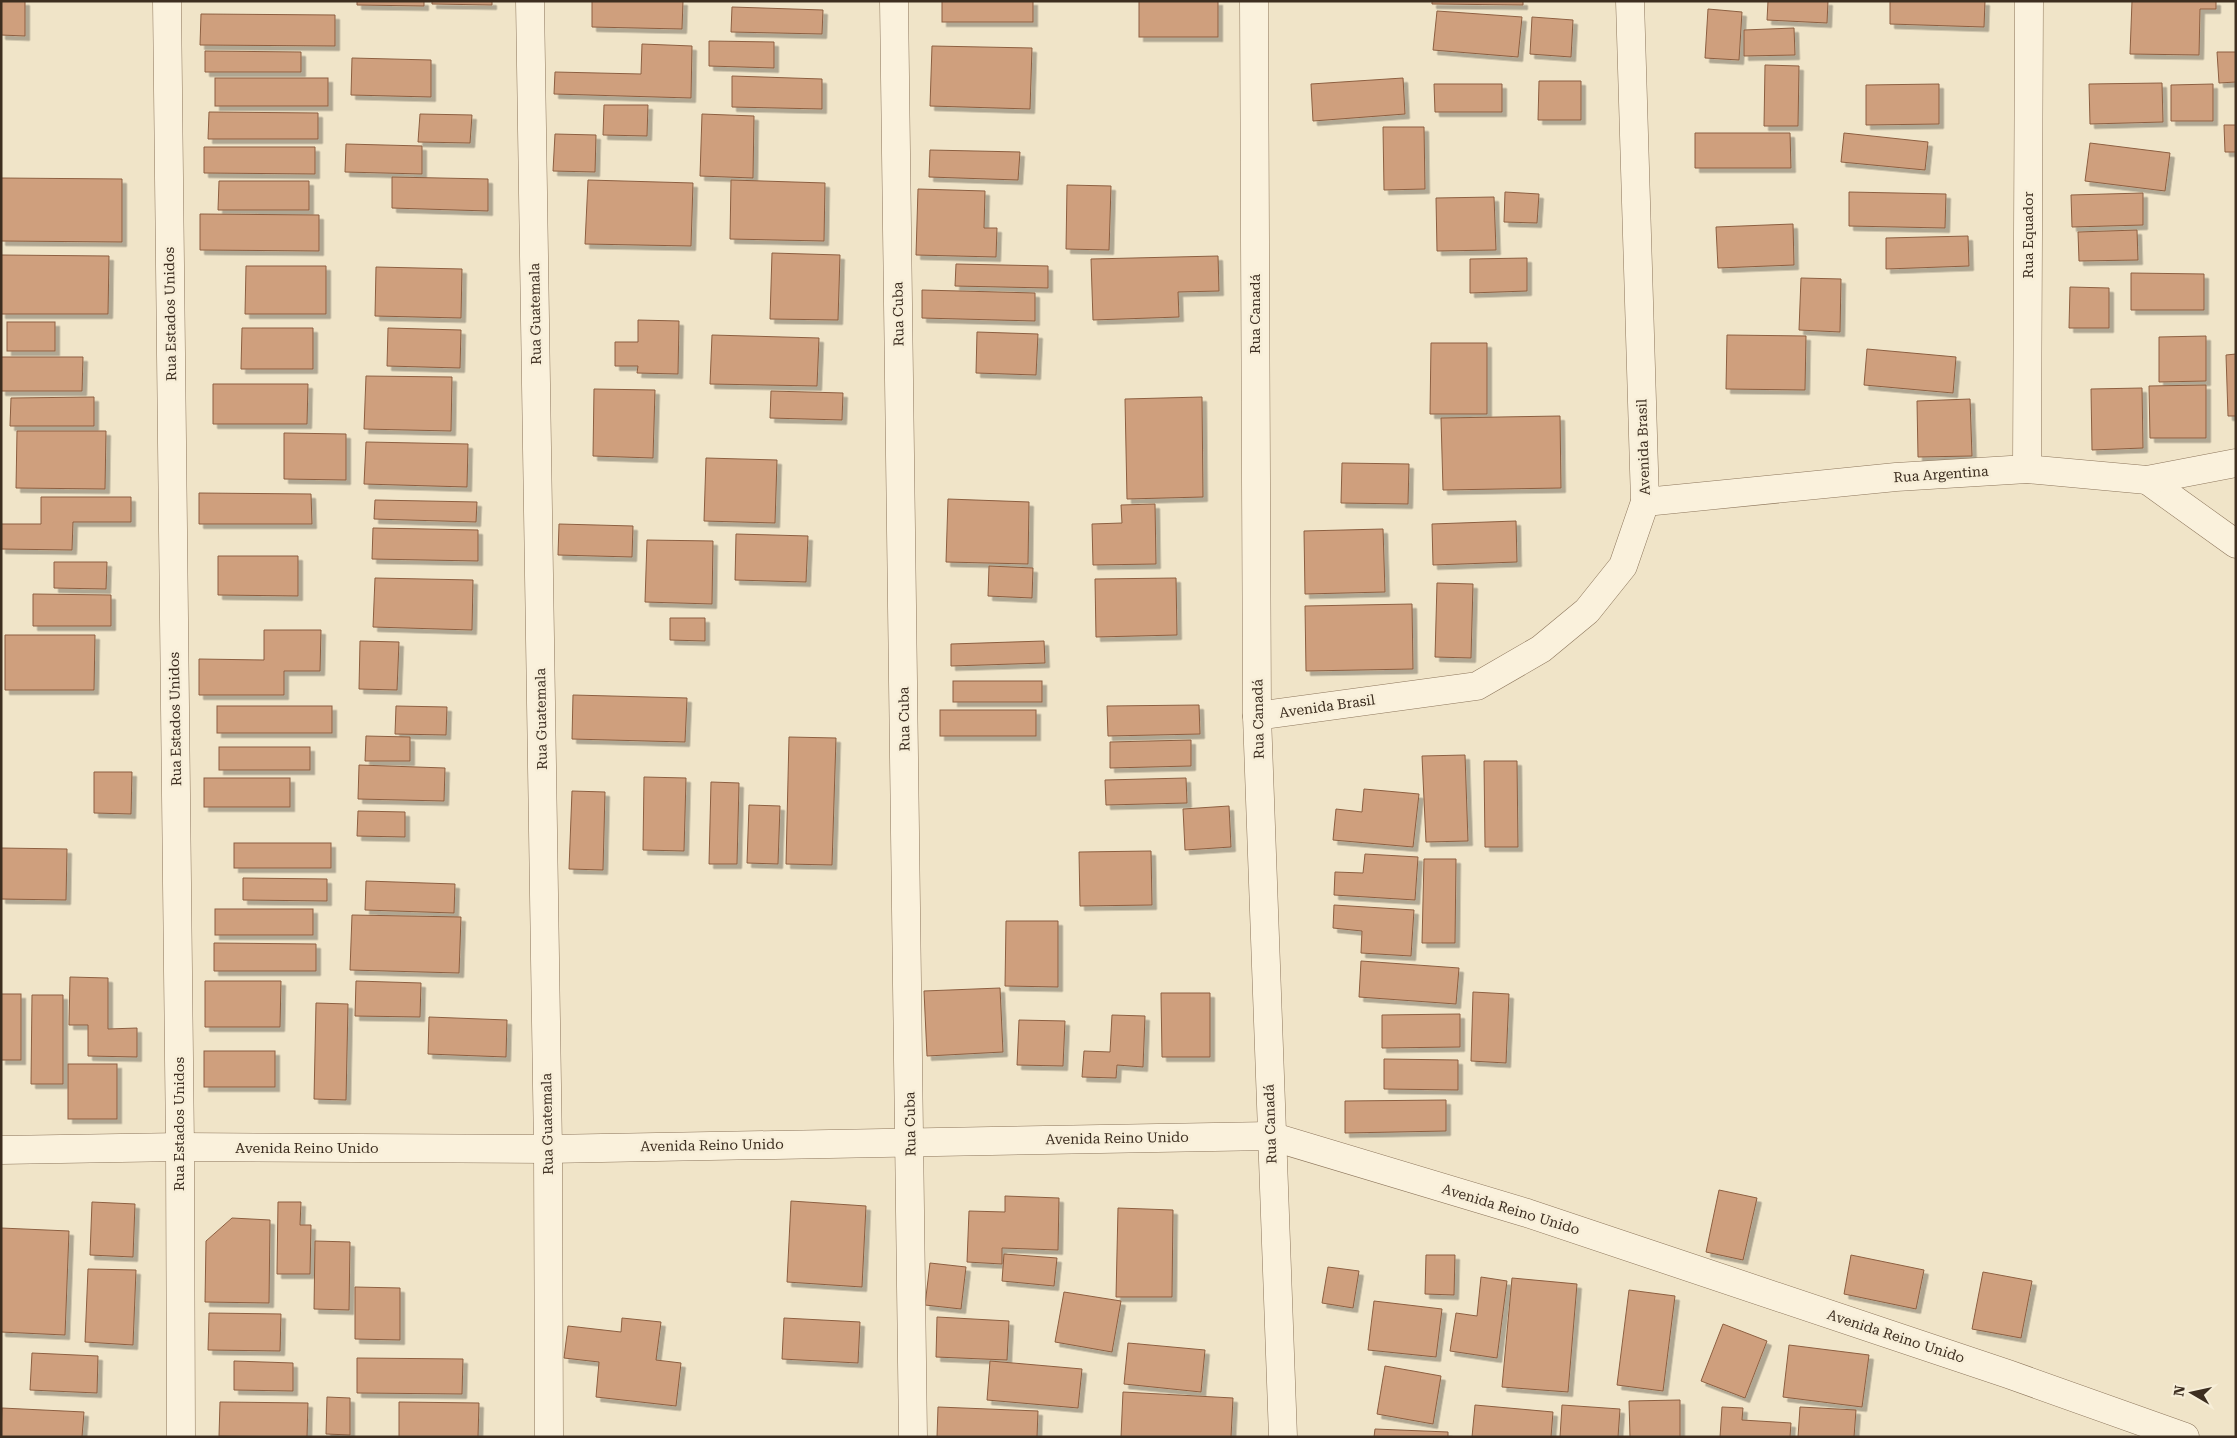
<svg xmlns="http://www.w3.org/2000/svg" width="2237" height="1438" font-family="'Roboto Serif',serif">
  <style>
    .building { fill: #cf9f7d; stroke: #8d5f41; filter: url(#shadow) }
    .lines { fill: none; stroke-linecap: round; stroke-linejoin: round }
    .street-casing { stroke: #8d765c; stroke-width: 29 }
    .street { stroke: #faf1dc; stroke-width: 28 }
    .labels { text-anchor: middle; stroke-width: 5; stroke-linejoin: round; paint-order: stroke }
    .street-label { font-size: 14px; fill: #3d2e20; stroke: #f7eed8 }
  </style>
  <defs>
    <filter id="shadow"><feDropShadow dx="4.5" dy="4.5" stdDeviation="0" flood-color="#0004"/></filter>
  </defs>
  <rect width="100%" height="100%" fill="#f0e4c8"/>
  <g class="building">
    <path d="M1 1H25V36L1 35Z"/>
    <path d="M357 1H424V6L357 5Z"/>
    <path d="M432 1H492V5L432 4Z"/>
    <path d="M592 1H683L682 29 592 27Z"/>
    <rect x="942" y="1" width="91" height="21"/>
    <rect x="1139" y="1" width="79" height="36"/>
    <path d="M1432 1H1523V5L1432 4Z"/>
    <path d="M1768 1H1828L1827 23 1767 20Z"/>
    <path d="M1890 1H1985L1984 27 1890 24Z"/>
    <path d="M2132 1H2216V9H2200L2199 55 2130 54Z"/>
    <path d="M732 7 823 10 822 34 731 32Z"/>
    <path d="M1708 9 1742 12 1739 60 1705 58Z"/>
    <path d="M1437 11 1522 17 1518 57 1433 50Z"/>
    <path d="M201 14 335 15V46L200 45Z"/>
    <path d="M1532 17 1573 20 1571 57 1530 54Z"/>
    <path d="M1794 28 1795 55 1744 56V30Z"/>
    <path d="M709 41 774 42V68L709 66Z"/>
    <path d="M642 44 692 46 691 98 554 94 555 72 641 74Z"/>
    <path d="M932 46 1032 48 1030 109 930 106Z"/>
    <path d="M205 51 301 52V72H205Z"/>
    <path d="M2217 52H2236V82L2219 83Z"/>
    <path d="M352 58 431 60V97L351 95Z"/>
    <path d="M1765 65 1799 66 1798 126H1764Z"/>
    <path d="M732 76 822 79V109L732 107Z"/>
    <rect x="215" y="78" width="113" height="28"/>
    <path d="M1403 78 1405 114 1313 121 1311 84Z"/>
    <path d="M1539 81H1581V120H1538Z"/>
    <path d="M2162 83 2163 122 2090 124 2089 84Z"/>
    <path d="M1434 84H1502V112H1435Z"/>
    <path d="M1939 84V124L1866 125V85Z"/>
    <path d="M2213 84V121H2171V85Z"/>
    <path d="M604 105H648L647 136 603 135Z"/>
    <path d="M209 112 318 113V139H208Z"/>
    <path d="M420 114 472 115 470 143 418 142Z"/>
    <path d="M702 114 754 116 753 178 700 176Z"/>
    <path d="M2224 125H2236V152H2225Z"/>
    <path d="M1383 127H1424L1425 189 1384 190Z"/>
    <path d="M1695 133H1790L1791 168H1695Z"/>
    <path d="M1844 133 1928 142 1925 170 1841 162Z"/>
    <path d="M555 134 596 135 595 172 553 171Z"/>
    <path d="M2090 143 2170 153 2165 191 2085 181Z"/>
    <path d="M346 144 422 146V174L345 172Z"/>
    <path d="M204 147H315V174L204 173Z"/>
    <path d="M930 150 1020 152 1018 180 929 177Z"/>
    <path d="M392 177 488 179V211L392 208Z"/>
    <path d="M1 178 122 179V242L1 241Z"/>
    <path d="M588 180 693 183 691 246 585 244Z"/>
    <path d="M731 180 825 183 824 241 730 239Z"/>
    <path d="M219 181H309V210H218Z"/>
    <path d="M1067 185 1111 186 1109 250 1066 249Z"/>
    <path d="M918 189 985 191 984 228H997L996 257 916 255Z"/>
    <path d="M1505 192 1539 194 1537 223 1504 222Z"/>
    <path d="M1849 192 1946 194 1945 228 1849 226Z"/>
    <path d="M2143 193V225L2072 227 2071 195Z"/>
    <path d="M1494 197 1496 250 1437 251 1436 198Z"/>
    <path d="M200 214 319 215V251L200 250Z"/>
    <path d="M1793 224 1794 265 1718 268 1716 227Z"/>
    <path d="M2137 230 2138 260 2079 261 2078 232Z"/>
    <path d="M1968 236 1969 266 1886 269V238Z"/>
    <path d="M772 253 840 255 838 320 770 319Z"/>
    <path d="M1 255 109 256 108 314H1Z"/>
    <path d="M1218 256 1219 291 1178 292 1179 317 1093 320 1091 259Z"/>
    <path d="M1527 258V291L1470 293V259Z"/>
    <path d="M956 264 1048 266V288L955 286Z"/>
    <path d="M246 266H326V314H245Z"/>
    <path d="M376 267 462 269 461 318 375 316Z"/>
    <path d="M2131 273 2204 274V310H2131Z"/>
    <path d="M1801 278 1841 279 1840 332 1799 330Z"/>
    <path d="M2070 287 2109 288V328H2069Z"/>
    <path d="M922 290 1035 293V321L922 318Z"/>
    <path d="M638 320 679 321 678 374 637 373 638 366H615V342H638Z"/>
    <rect x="7" y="322" width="48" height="29"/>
    <path d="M242 328H313V369H241Z"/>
    <path d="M388 328 461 330 460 368 387 366Z"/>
    <path d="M977 332 1038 334 1036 375 976 373Z"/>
    <path d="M712 335 819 338 817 386 710 384Z"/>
    <path d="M1727 335 1806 336 1805 390 1726 389Z"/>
    <path d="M2206 336V381L2159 382V337Z"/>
    <path d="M1431 343H1487V414H1430Z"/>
    <path d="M1867 349 1956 357 1953 393 1864 385Z"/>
    <path d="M2236 354V416H2228L2226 355Z"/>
    <path d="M1 357H83L82 391H1Z"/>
    <path d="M366 376 452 377 451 431 364 429Z"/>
    <path d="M213 384H308L307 424H213Z"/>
    <path d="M2206 385V438H2150L2149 386Z"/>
    <path d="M2142 388 2143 448 2092 450 2091 389Z"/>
    <path d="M594 389 655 390 653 458 593 456Z"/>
    <path d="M771 391 843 393 842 420 770 418Z"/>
    <path d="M94 397V426H10L11 398Z"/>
    <path d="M1202 397 1203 497 1127 499 1125 399Z"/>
    <path d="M1970 399 1972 456 1918 457 1917 401Z"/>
    <path d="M1560 416 1561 488 1443 490 1441 418Z"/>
    <path d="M17 431H106L105 489 16 488Z"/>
    <path d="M284 433 346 434V480L284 479Z"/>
    <path d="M366 442 468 444 467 487 364 484Z"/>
    <path d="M706 458 777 460 775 523 704 521Z"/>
    <path d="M1342 463 1409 464 1408 504 1341 503Z"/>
    <path d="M199 493 311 494 312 524H199Z"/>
    <path d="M41 497H131V522H73L72 550 1 549V524H41Z"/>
    <path d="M948 499 1029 502 1028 564 946 562Z"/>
    <path d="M375 500 477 502 476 522 374 519Z"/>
    <path d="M1155 504 1156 564 1093 565 1092 524 1122 523 1121 505Z"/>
    <path d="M1516 521 1517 562 1433 565 1432 524Z"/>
    <path d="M559 524 633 526 632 557 558 555Z"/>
    <path d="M373 528 478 530V561L372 559Z"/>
    <path d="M1383 529 1385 592 1305 594 1304 531Z"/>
    <path d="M736 534 808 536 806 582 735 580Z"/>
    <path d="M647 540 713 541 712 604 645 602Z"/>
    <path d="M218 556H298V596L218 595Z"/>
    <path d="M54 562H107L106 589 54 588Z"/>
    <path d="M989 566 1033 568 1032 598 988 596Z"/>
    <path d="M375 578 473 580 472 630 373 627Z"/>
    <path d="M1176 578 1177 635 1096 637 1095 579Z"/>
    <path d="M1437 583 1473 584 1471 658 1435 657Z"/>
    <path d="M33 594 111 595V626H33Z"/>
    <path d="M1412 604 1413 669 1306 671 1305 606Z"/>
    <path d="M670 618H705V641L670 640Z"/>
    <path d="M264 630H321L320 671H284V695H199V659L264 660Z"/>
    <path d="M5 635H95L94 690H5Z"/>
    <path d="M360 641 399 642 397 690 359 689Z"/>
    <path d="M1044 641 1045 663 951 666V644Z"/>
    <rect x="953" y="681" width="89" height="21"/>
    <path d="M573 695 687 698 685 742 572 739Z"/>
    <path d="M1199 705 1200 734 1108 736 1107 706Z"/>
    <rect x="217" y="706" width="115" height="27"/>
    <path d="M396 706 447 707 446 735 395 734Z"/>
    <rect x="940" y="710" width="96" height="26"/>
    <path d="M366 736 410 737V761H365Z"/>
    <path d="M789 737 836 738 832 865 786 864Z"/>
    <path d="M1191 740V766L1110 768V742Z"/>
    <rect x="219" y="747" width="91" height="23"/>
    <path d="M1465 755 1468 841 1426 842 1422 756Z"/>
    <path d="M1484 761H1517L1518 847H1485Z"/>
    <path d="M359 765 445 768 444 801 358 799Z"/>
    <path d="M94 772H132L131 814 94 813Z"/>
    <path d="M644 777 686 778 684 851 643 850Z"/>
    <rect x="204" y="778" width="86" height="29"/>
    <path d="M1186 778 1187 803 1106 805 1105 780Z"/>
    <path d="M711 782 739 783 737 864H709Z"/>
    <path d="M1364 789 1419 794 1413 847 1333 840 1336 809 1362 812Z"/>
    <path d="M572 791 605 792 603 870 569 869Z"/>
    <path d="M749 805 780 806 778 864 747 863Z"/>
    <path d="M1229 806 1231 847 1185 850 1183 809Z"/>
    <path d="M358 811 405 812V837L357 836Z"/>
    <rect x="234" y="843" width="97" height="25"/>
    <path d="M1 848 67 849 66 900 1 899Z"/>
    <path d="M1151 851 1152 905 1080 906 1079 852Z"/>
    <path d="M1365 854 1418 857 1415 900 1334 895 1335 872 1363 873Z"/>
    <path d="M1424 859H1456L1455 943H1422Z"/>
    <path d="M243 878 327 879V901L243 900Z"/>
    <path d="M366 881 455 884 454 913 365 910Z"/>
    <path d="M1334 905 1414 910 1411 956 1361 953 1362 931 1333 928Z"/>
    <rect x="215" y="909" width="98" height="26"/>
    <path d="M352 915 461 917 459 973 350 970Z"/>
    <path d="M1006 921H1058V987L1005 986Z"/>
    <path d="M214 943 316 944V971H214Z"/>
    <path d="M1361 961 1459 968 1456 1004 1359 997Z"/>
    <path d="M70 977 108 978V1029L137 1028V1057L88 1056V1025H69Z"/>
    <path d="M205 981H281L280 1027H205Z"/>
    <path d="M356 981 421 983 420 1017 355 1016Z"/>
    <path d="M1000 988 1003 1052 927 1056 924 991Z"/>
    <path d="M1473 992 1509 994 1506 1063 1471 1061Z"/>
    <path d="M1161 993H1210V1057H1162Z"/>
    <rect x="1" y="994" width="20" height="66"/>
    <path d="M32 995H63V1084H31Z"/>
    <path d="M316 1003 348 1004 346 1100 314 1099Z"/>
    <path d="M1460 1014V1047L1382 1048V1015Z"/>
    <path d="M1112 1015 1145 1016 1143 1067 1117 1065 1116 1078 1082 1077 1084 1051 1110 1052Z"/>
    <path d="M429 1017 507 1020 506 1057 428 1054Z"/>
    <path d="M1019 1020 1065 1021 1063 1066 1017 1065Z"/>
    <rect x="204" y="1051" width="71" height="36"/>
    <path d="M1384 1059 1458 1060V1090L1384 1089Z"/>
    <rect x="68" y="1064" width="49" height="55"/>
    <path d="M1446 1100V1131L1345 1133V1101Z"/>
    <path d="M1719 1190 1757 1198 1743 1260 1706 1252Z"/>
    <path d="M1005 1196 1059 1198 1058 1250 1002 1248V1264L967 1262 969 1211 1005 1212Z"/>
    <path d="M791 1201 866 1206 862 1287 787 1282Z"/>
    <path d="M92 1202 135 1204 133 1257 90 1255Z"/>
    <path d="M278 1202H301L300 1225H311L310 1274H277Z"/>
    <path d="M1118 1208 1173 1210 1172 1297H1116Z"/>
    <path d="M232 1218 270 1220 269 1303 205 1302 206 1241Z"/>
    <path d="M1 1228 69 1231 65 1335 1 1332Z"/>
    <path d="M315 1241 350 1242 349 1310 314 1309Z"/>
    <path d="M1004 1254 1057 1258 1054 1286 1002 1281Z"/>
    <path d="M1426 1255H1455L1454 1295 1425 1294Z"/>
    <path d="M1851 1255 1924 1270 1916 1309 1844 1294Z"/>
    <path d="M930 1263 966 1267 961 1309 925 1305Z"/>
    <path d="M1328 1267 1359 1271 1353 1308 1322 1303Z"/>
    <path d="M88 1269 136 1270 133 1345 85 1342Z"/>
    <path d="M1983 1272 2032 1281 2021 1338 1972 1329Z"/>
    <path d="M1481 1277 1507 1281 1497 1358 1450 1351 1456 1313 1477 1316Z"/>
    <path d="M1512 1278 1577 1284 1568 1392 1502 1387Z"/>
    <path d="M355 1287 400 1288V1340L355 1339Z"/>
    <path d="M1629 1290 1675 1296 1663 1391 1617 1385Z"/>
    <path d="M1064 1292 1121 1301 1112 1352 1055 1342Z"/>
    <path d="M1374 1301 1442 1309 1436 1357 1368 1350Z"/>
    <path d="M209 1313 281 1314 280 1351 208 1350Z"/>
    <path d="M937 1317 1009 1321 1007 1360 936 1357Z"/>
    <path d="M622 1318 661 1322 656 1360 681 1363 676 1406 596 1397 599 1362 564 1358 568 1326 621 1332Z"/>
    <path d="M784 1318 860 1322 858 1363 782 1359Z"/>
    <path d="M1723 1324 1767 1341 1745 1398 1701 1381Z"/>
    <path d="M1128 1343 1205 1350 1201 1392 1124 1384Z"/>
    <path d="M1789 1345 1869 1355 1862 1407 1783 1397Z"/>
    <path d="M32 1353 98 1356 97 1393 30 1390Z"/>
    <path d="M357 1358 463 1359 462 1394 357 1393Z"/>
    <path d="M234 1361 293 1363V1391L234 1390Z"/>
    <path d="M990 1361 1082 1369 1078 1408 987 1400Z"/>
    <path d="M1385 1366 1441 1376 1433 1424 1377 1414Z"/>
    <path d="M1123 1392 1233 1398 1231 1437H1121Z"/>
    <path d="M327 1397 350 1398V1435L326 1434Z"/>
    <path d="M1680 1400V1437H1630L1629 1401Z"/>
    <path d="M220 1402 308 1403 307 1437 219 1436Z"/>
    <path d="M399 1402 479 1403 478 1437H399Z"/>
    <path d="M1475 1405 1553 1412 1551 1437H1472Z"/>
    <path d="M1562 1405 1620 1409 1618 1437H1560Z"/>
    <path d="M938 1407 1038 1411 1037 1437H937Z"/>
    <path d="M1722 1407 1743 1408 1742 1420 1791 1423 1790 1437H1720Z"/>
    <path d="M1800 1407 1856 1410 1854 1437H1798Z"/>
    <path d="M2 1408 84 1412 82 1437H1Z"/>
    <path d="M1375 1429 1448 1432V1437H1374Z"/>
  </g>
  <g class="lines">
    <g class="street-casing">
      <g id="street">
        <path d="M167 1 180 1147 181 1437"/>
        <path d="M530 1 548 1149 549 1437"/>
        <path d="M894 1 913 1437"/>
        <path d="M1254 1 1257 716 1283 1437"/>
        <path d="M2027 469 2029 1"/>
        <path d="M2147 480 2236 544"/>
        <path d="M1645 502 1896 477 2027 469 2147 480 2236 463"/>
        <path d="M1257 716 1477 686 1541 649 1587 611 1623 566 1645 502 1630 1"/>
        <path d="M1 1150 180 1147 548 1149 1270 1136 1527 1213 2008 1374 2185 1437"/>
      </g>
    </g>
    <use href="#street" class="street"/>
  </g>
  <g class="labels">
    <g class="street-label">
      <text transform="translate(2028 235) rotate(-90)" y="5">Rua Equador</text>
      <text transform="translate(170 314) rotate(-91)" y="5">Rua Estados Unidos</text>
      <text transform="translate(535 314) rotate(-91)" y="5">Rua Guatemala</text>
      <text transform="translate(898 314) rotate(-91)" y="5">Rua Cuba</text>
      <text transform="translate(1255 314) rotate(-90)" y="5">Rua Canadá</text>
      <text transform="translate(1643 447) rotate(-92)" y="5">Avenida Brasil</text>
      <text transform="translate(1941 474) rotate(-4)" y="5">Rua Argentina</text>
      <text transform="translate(1327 706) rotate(-8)" y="5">Avenida Brasil</text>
      <text transform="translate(175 719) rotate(-91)" y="5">Rua Estados Unidos</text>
      <text transform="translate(541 719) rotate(-91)" y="5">Rua Guatemala</text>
      <text transform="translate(904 719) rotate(-91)" y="5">Rua Cuba</text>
      <text transform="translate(1258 719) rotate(-91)" y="5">Rua Canadá</text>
      <text transform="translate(179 1124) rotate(-90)" y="5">Rua Estados Unidos</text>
      <text transform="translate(547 1124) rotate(-91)" y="5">Rua Guatemala</text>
      <text transform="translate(910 1124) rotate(-91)" y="5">Rua Cuba</text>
      <text transform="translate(1270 1124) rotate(-92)" y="5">Rua Canadá</text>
      <text transform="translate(1117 1138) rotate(-1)" y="5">Avenida Reino Unido</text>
      <text transform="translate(712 1145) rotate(-1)" y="5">Avenida Reino Unido</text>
      <text x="307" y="1153">Avenida Reino Unido</text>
      <text transform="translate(1511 1209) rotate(17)" y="5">Avenida Reino Unido</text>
      <text transform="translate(1896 1336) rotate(18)" y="5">Avenida Reino Unido</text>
    </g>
  </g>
  <rect width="2237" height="1438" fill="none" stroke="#3d2e20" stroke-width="5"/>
  <g transform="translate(2192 1393) rotate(279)" stroke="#f7eed8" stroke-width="4" paint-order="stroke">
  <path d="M0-4L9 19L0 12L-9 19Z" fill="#3d2e20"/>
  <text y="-8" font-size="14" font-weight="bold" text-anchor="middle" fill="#3d2e20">N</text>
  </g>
</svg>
